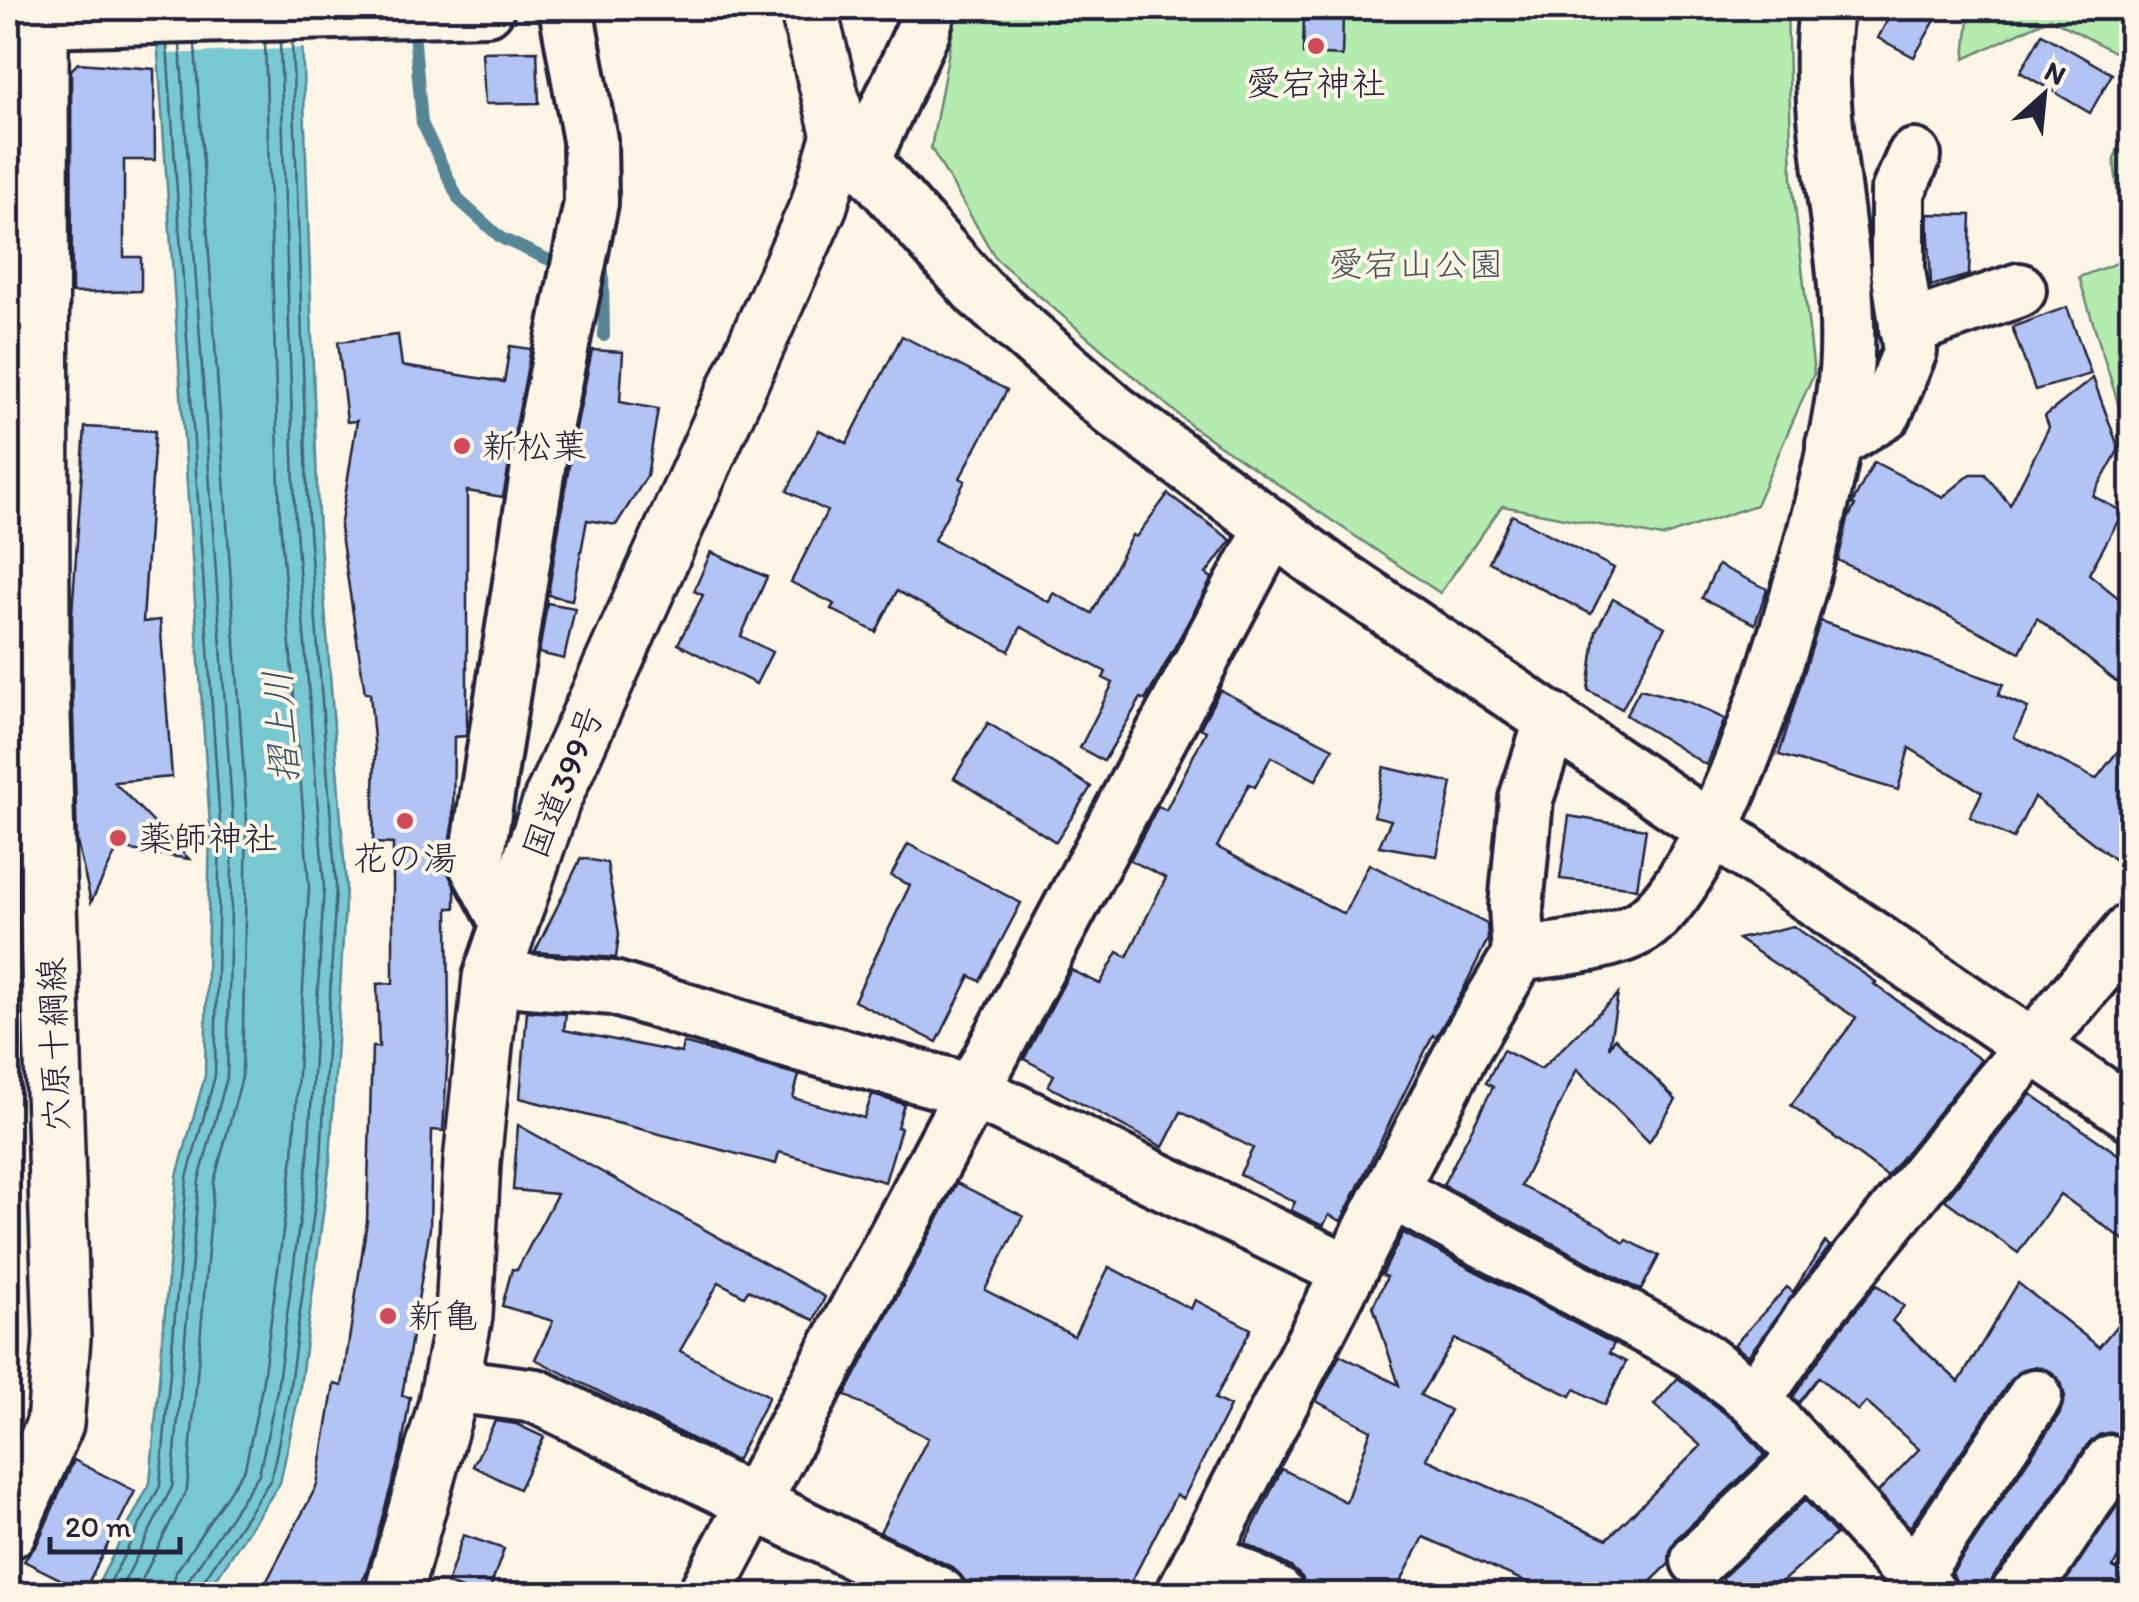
<svg xmlns="http://www.w3.org/2000/svg" width="2139" height="1602" font-family="Itim,'Klee One',sans-serif">
  <style>
    .green { fill: #b4ecaf; stroke: #6b8775; stroke-width: 2.5 }
    .water { fill: #78c8d2; stroke: #568696; stroke-width: 2.5 }
    .pier { fill: #fcf5e5 }
    .lines { fill: none; stroke-linecap: round; stroke-linejoin: round }
    .shore { stroke: #446477; stroke-width: 2.5 }
    .stream { stroke: #568696; stroke-width: 12 }
    .building { fill: #b2c4f3; stroke: #22223b; stroke-width: 2.5 }
    .minor-casing { stroke: #22223b; stroke-width: 60 }
    .major-casing { stroke: #22223b; stroke-width: 62 }
    .highway-casing { stroke: #22223b; stroke-width: 62 }
    .minor { stroke: #fcf5e5; stroke-width: 52 }
    .major { stroke: #fcf5e5; stroke-width: 55 }
    .highway { stroke: #fcf5e5; stroke-width: 55 }
    .poi-dot { fill: #d1495b; stroke: #fcf5e5; stroke-width: 4 }
    .labels { text-anchor: middle; stroke-width: 8; stroke-linejoin: round; paint-order: stroke }
    .poi-label { font-size: 35px; fill: #22223b; stroke: #fcf5e5; text-anchor: start }
    .park-label { font-size: 35px; fill: #465458; stroke: #fcf5e5 }
    .street-label { font-size: 35px; fill: #22223b; stroke: #fcf5e5 }
    .water-label { font-size: 38px; font-style: italic; fill: #3c5468; stroke: #fcf5e5 }
  </style>
  <rect width="100%" height="100%" fill="#fcf5e5"/>
  <filter id="ink" filterUnits="userSpaceOnUse"><feTurbulence type="fractalNoise" baseFrequency=".01" numOctaves="2"/><feDisplacementMap in="SourceGraphic" scale="20" xChannelSelector="R" yChannelSelector="G"/><feConvolveMatrix kernelMatrix="1 2 1 2 8 2 1 2 1" color-interpolation-filters="sRGB"/></filter>
  <g filter="url(#ink)">
    <g class="green">
      <path d="M957 8H1787L1792 179 1814 373 1756 505 1662 537 1502 506 1440 593 1194 428 996 259 931 148Z"/>
      <path d="M1970 8H2131V61L2050 18 1965 59Z"/>
      <path d="M2131 115 2132 445H2131L2079 277 2125 260 2114 159Z"/>
    </g>
    <path class="water" d="M155 8H301L318 516 346 886 330 1161 299 1394 280 1483 206 1594H93L150 1483 177 1176 205 1076 210 825Z"/>
    <path class="pier" d="M166 8H306L308 48 167 54Z"/>
    <g class="lines">
      <g class="shore">
        <path d="M104 1594 160 1486 187 1178 215 1076 220 824 167 45"/>
        <path d="M118 1594 172 1487 199 1180 227 1077 233 823 180 45"/>
        <path d="M135 1594 187 1489 214 1182 242 1077 247 822 195 45"/>
        <path d="M171 1594 176 1572 245 1468 262 1387 293 1157 309 887 280 519 265 43"/>
        <path d="M186 1594 189 1579 259 1474 277 1390 308 1159 324 886 295 518 280 42"/>
        <path d="M198 1594 200 1586 271 1479 289 1392 321 1160 336 886 308 517 292 42"/>
      </g>
      <g class="stream">
        <path d="M413 20 422 123 459 200 501 238 547 259 566 263"/>
        <path d="M590 269 603 272 604 336"/>
      </g>
    </g>
    <g class="building">
      <path d="M1894 8H1942L1914 57 1878 38Z"/>
      <path d="M1304 15 1343 16 1342 56 1303 54Z"/>
      <path d="M2042 34 2112 74 2090 113 2020 72Z"/>
      <path d="M537 51 539 103 485 104 482 52Z"/>
      <path d="M78 63 154 69 155 160H124V257H141V291L72 293 71 70Z"/>
      <path d="M1928 214 1971 215 1969 275 1931 286Z"/>
      <path d="M2067 307 2091 374 2035 390 2012 327Z"/>
      <path d="M398 335 402 366 504 382 510 346 531 349 503 497 467 491V727L466 736 454 737 453 821 446 860 455 889V908H448L449 1034 443 1131 432 1130 430 1228 402 1396 410 1397 401 1452 366 1574 355 1594H260L317 1485 334 1384 342 1386 367 1221 372 1047H379L377 984 393 983V844L373 843 375 751 370 693H365L340 528 357 421 347 422 338 342Z"/>
      <path d="M902 336 1007 390 960 478 965 481 934 540 1049 602 1053 593 1092 613 1132 535 1136 537 1168 494 1231 540 1206 574 1212 578 1154 685 1145 700 1141 698 1104 761 1080 748 1113 683 1103 678 1106 672 1021 627 1009 651 897 591 876 632 831 609 834 604 791 582 827 511 787 491 819 430 847 443Z"/>
      <path d="M592 350 623 352 620 402 658 409 647 476 616 525 587 520 572 600 548 595 571 453Z"/>
      <path d="M2093 378 2119 449 2093 496 2123 512 2089 574 2132 609V694L2037 618 2020 652 1838 560 1848 519 1855 505 1852 504 1874 462 1943 497 1971 474H1985L2010 505 2049 427 2045 416Z"/>
      <path d="M85 427 155 431 143 622 160 620 172 777 114 782 189 859 118 848 91 902 77 842 72 683V614Z"/>
      <path d="M1512 515 1614 568 1591 614 1489 562Z"/>
      <path d="M711 552 767 577 741 636 772 652 756 684 678 644 703 595 694 591Z"/>
      <path d="M1718 565 1767 589 1755 624 1702 598Z"/>
      <path d="M1613 599 1665 627 1622 709 1588 690 1596 631Z"/>
      <path d="M547 603 575 608 564 659 539 653Z"/>
      <path d="M1820 621 2003 684 1998 695 2028 708 2014 737 2096 779 2132 733V873L2034 797 2013 839 1970 817 1982 792 1909 748 1898 790 1779 755Z"/>
      <path d="M1640 689 1689 702 1725 719 1706 765 1626 715Z"/>
      <path d="M1220 690 1333 748 1316 780 1271 757 1255 787 1249 784 1217 847 1344 914 1369 864 1487 924 1488 939 1461 994 1436 1037 1433 1035 1341 1221 1329 1215 1323 1226 1291 1210 1295 1202 1240 1174 1253 1148 1181 1112 1163 1147 1048 1086 1054 1075 1024 1059 1071 970 1100 984 1118 952 1127 957 1166 878 1130 860 1158 806 1166 810 1206 731 1200 728Z"/>
      <path d="M988 723 1091 787 1056 842 954 778Z"/>
      <path d="M1384 767 1452 783 1437 856 1379 846 1391 820 1374 816Z"/>
      <path d="M1569 816 1646 829 1637 888 1560 879Z"/>
      <path d="M908 844 1021 903 980 981 970 976 937 1042 854 1001 910 885 891 876Z"/>
      <path d="M581 858 607 863 619 934 616 958 535 952Z"/>
      <path d="M1793 926 1876 982 1874 984 1981 1060 1887 1176 1791 1105 1856 1018 1738 939Z"/>
      <path d="M1618 994 1609 1048 1615 1038 1676 1100 1649 1142 1577 1069 1521 1186 1603 1227 1624 1243 1627 1240 1659 1256 1641 1290 1443 1185 1493 1087 1486 1083 1503 1050 1541 1069Z"/>
      <path d="M527 1011 566 1014 564 1030 681 1053 683 1043 799 1075 793 1098 864 1118 872 1095 904 1104 897 1127 901 1128 885 1182 779 1152 776 1164 520 1098Z"/>
      <path d="M2031 1094 2132 1164V1246L2060 1194 2018 1253 1945 1200Z"/>
      <path d="M518 1125 825 1297 814 1320 748 1290 744 1296 719 1282 680 1351 769 1396 736 1461 535 1359 553 1321 502 1306 512 1269 517 1270 557 1194 513 1190Z"/>
      <path d="M957 1183 1023 1216 985 1290 1074 1336 1109 1267 1191 1309 1195 1300 1251 1329 1215 1399 1230 1406 1183 1499 1176 1495 1125 1594H992L965 1581 952 1567 880 1532 928 1438 845 1395Z"/>
      <path d="M1403 1233 1614 1344 1609 1353 1626 1362 1605 1405 1575 1389 1571 1396 1455 1339 1420 1395 1450 1410 1426 1459 1607 1539 1701 1446 1654 1405 1678 1378 1735 1421 1765 1455 1677 1538 1670 1551 1669 1564 1638 1594H1554L1424 1537 1394 1594H1323L1305 1585 1302 1577 1291 1567 1245 1543 1282 1469 1346 1502 1371 1430 1316 1401 1340 1355 1399 1385 1373 1306 1387 1277 1382 1275Z"/>
      <path d="M1825 1242 1830 1246 1748 1356 1734 1345 1787 1287 1793 1292Z"/>
      <path d="M2018 1283 2099 1347 2132 1307V1419L2121 1435 2112 1432 2099 1435 2087 1445 2023 1540 1994 1575 1988 1594H1971L1959 1586 1952 1573 2060 1413 2065 1397 2061 1382 2052 1372 2036 1366 2021 1370 2011 1379 1910 1527 1878 1492 1919 1449 1866 1402 1858 1411 1819 1377 1799 1403 1793 1397 1835 1336 1877 1284 1904 1306 1892 1321 1959 1382Z"/>
      <path d="M495 1421 516 1424 544 1437 519 1489 473 1466Z"/>
      <path d="M74 1460 135 1491 84 1591 24 1561 37 1544Z"/>
      <path d="M2129 1489 2132 1491V1532L2113 1567 2132 1577V1594H2056Z"/>
      <path d="M1805 1500 1836 1534 1768 1594H1737L1722 1578Z"/>
      <path d="M463 1535 504 1549 488 1594H476L447 1584Z"/>
    </g>
    <g class="lines">
      <g class="minor-casing">
        <g id="minor">
          <path d="M40 20 487 8"/>
          <path d="M840 135 979 292 1114 411 1331 571 2132 1114"/>
          <path d="M863 161 923 30 929 8"/>
          <path d="M1906 329 2019 290"/>
          <path d="M1833 444 1885 412 1910 351 1898 270V192L1914 156"/>
          <path d="M8 804 46 821"/>
          <path d="M509 926 476 865 541 448 591 203 590 140 566 8"/>
          <path d="M1519 955 1516 907 1526 799 1552 719"/>
          <path d="M491 978 613 988 779 1039 973 1091 1348 1271"/>
          <path d="M1390 1191 1693 1352 1755 1399 1930 1594"/>
          <path d="M451 1385 536 1396 939 1594"/>
          <path d="M1755 1399 1811 1318 1985 1102 2132 929"/>
          <path d="M1203 1555 1277 1594"/>
          <path d="M1698 1560 1807 1457"/>
          <path d="M1912 1574 1922 1564 2035 1396"/>
          <path d="M705 1594 1272 528"/>
          <path d="M1183 1594 1465 1046 1519 955C1554 949 1605 946 1637 929 1731 881 1844 462 1847 355 1851 238 1811 124 1826 8"/>
          <path d="M2017 1594 2047 1558 2111 1462"/>
        </g>
      </g>
      <g class="major-casing">
        <path id="major" d="M8 1531 55 1424 62 1338 41 684 40 8"/>
      </g>
      <g class="highway-casing">
        <path id="highway" d="M393 1594 446 1407 464 1316 472 1162 491 978 552 800 819 205 840 135 808 8"/>
      </g>
      <use href="#minor" class="minor"/>
      <use href="#major" class="major"/>
      <use href="#highway" class="highway"/>
    </g>
  </g>
  <g class="poi-dot">
    <circle cx="1316" cy="46" r="10"/>
    <circle cx="462" cy="446" r="10"/>
    <circle cx="405" cy="821" r="10"/>
    <circle cx="118" cy="838" r="10"/>
    <circle cx="388" cy="1316" r="10"/>
  </g>
  <g class="labels">
    <g class="poi-label">
      <text x="1316" y="95" text-anchor="middle">愛宕神社</text>
      <text x="482" y="458">新松葉</text>
      <text x="138" y="850">薬師神社</text>
      <text x="405" y="870" text-anchor="middle">花の湯</text>
      <text x="408" y="1328">新亀</text>
    </g>
    <g class="park-label">
      <text x="1416" y="276">愛宕山公園</text>
    </g>
    <g class="street-label">
      <text transform="translate(563 782) rotate(-68)" y="12">国道399号</text>
      <text transform="translate(54 1045) rotate(-92)" y="12">穴原十綱線</text>
    </g>
    <g class="water-label">
      <text transform="translate(281 727) rotate(-94)" y="13">摺上川</text>
    </g>
  </g>
  <rect width="2139" height="1602" fill="none" stroke="#fcf5e5" stroke-width="40"/>
  <rect x="20" y="20" width="2099" height="1562" fill="none" stroke="#22223b" stroke-width="4" filter="url(#ink)"/>
  <g transform="translate(2044 95) rotate(27)" stroke="#fcf5e5" stroke-width="8" paint-order="stroke">
  <path d="M0-8L18 38L0 25L-18 38Z" fill="#22223b"/>
  <text y="-15" font-size="28" font-weight="bold" text-anchor="middle" fill="#22223b">N</text>
  </g>
  <path d="M50 1537v15h130v-15" fill="none" stroke="#22223b" stroke-width="5"/>
  <text x="65" y="1537" font-size="30" fill="#22223b" stroke="#fcf5e5" stroke-width="8" paint-order="stroke">20 m</text>
</svg>
